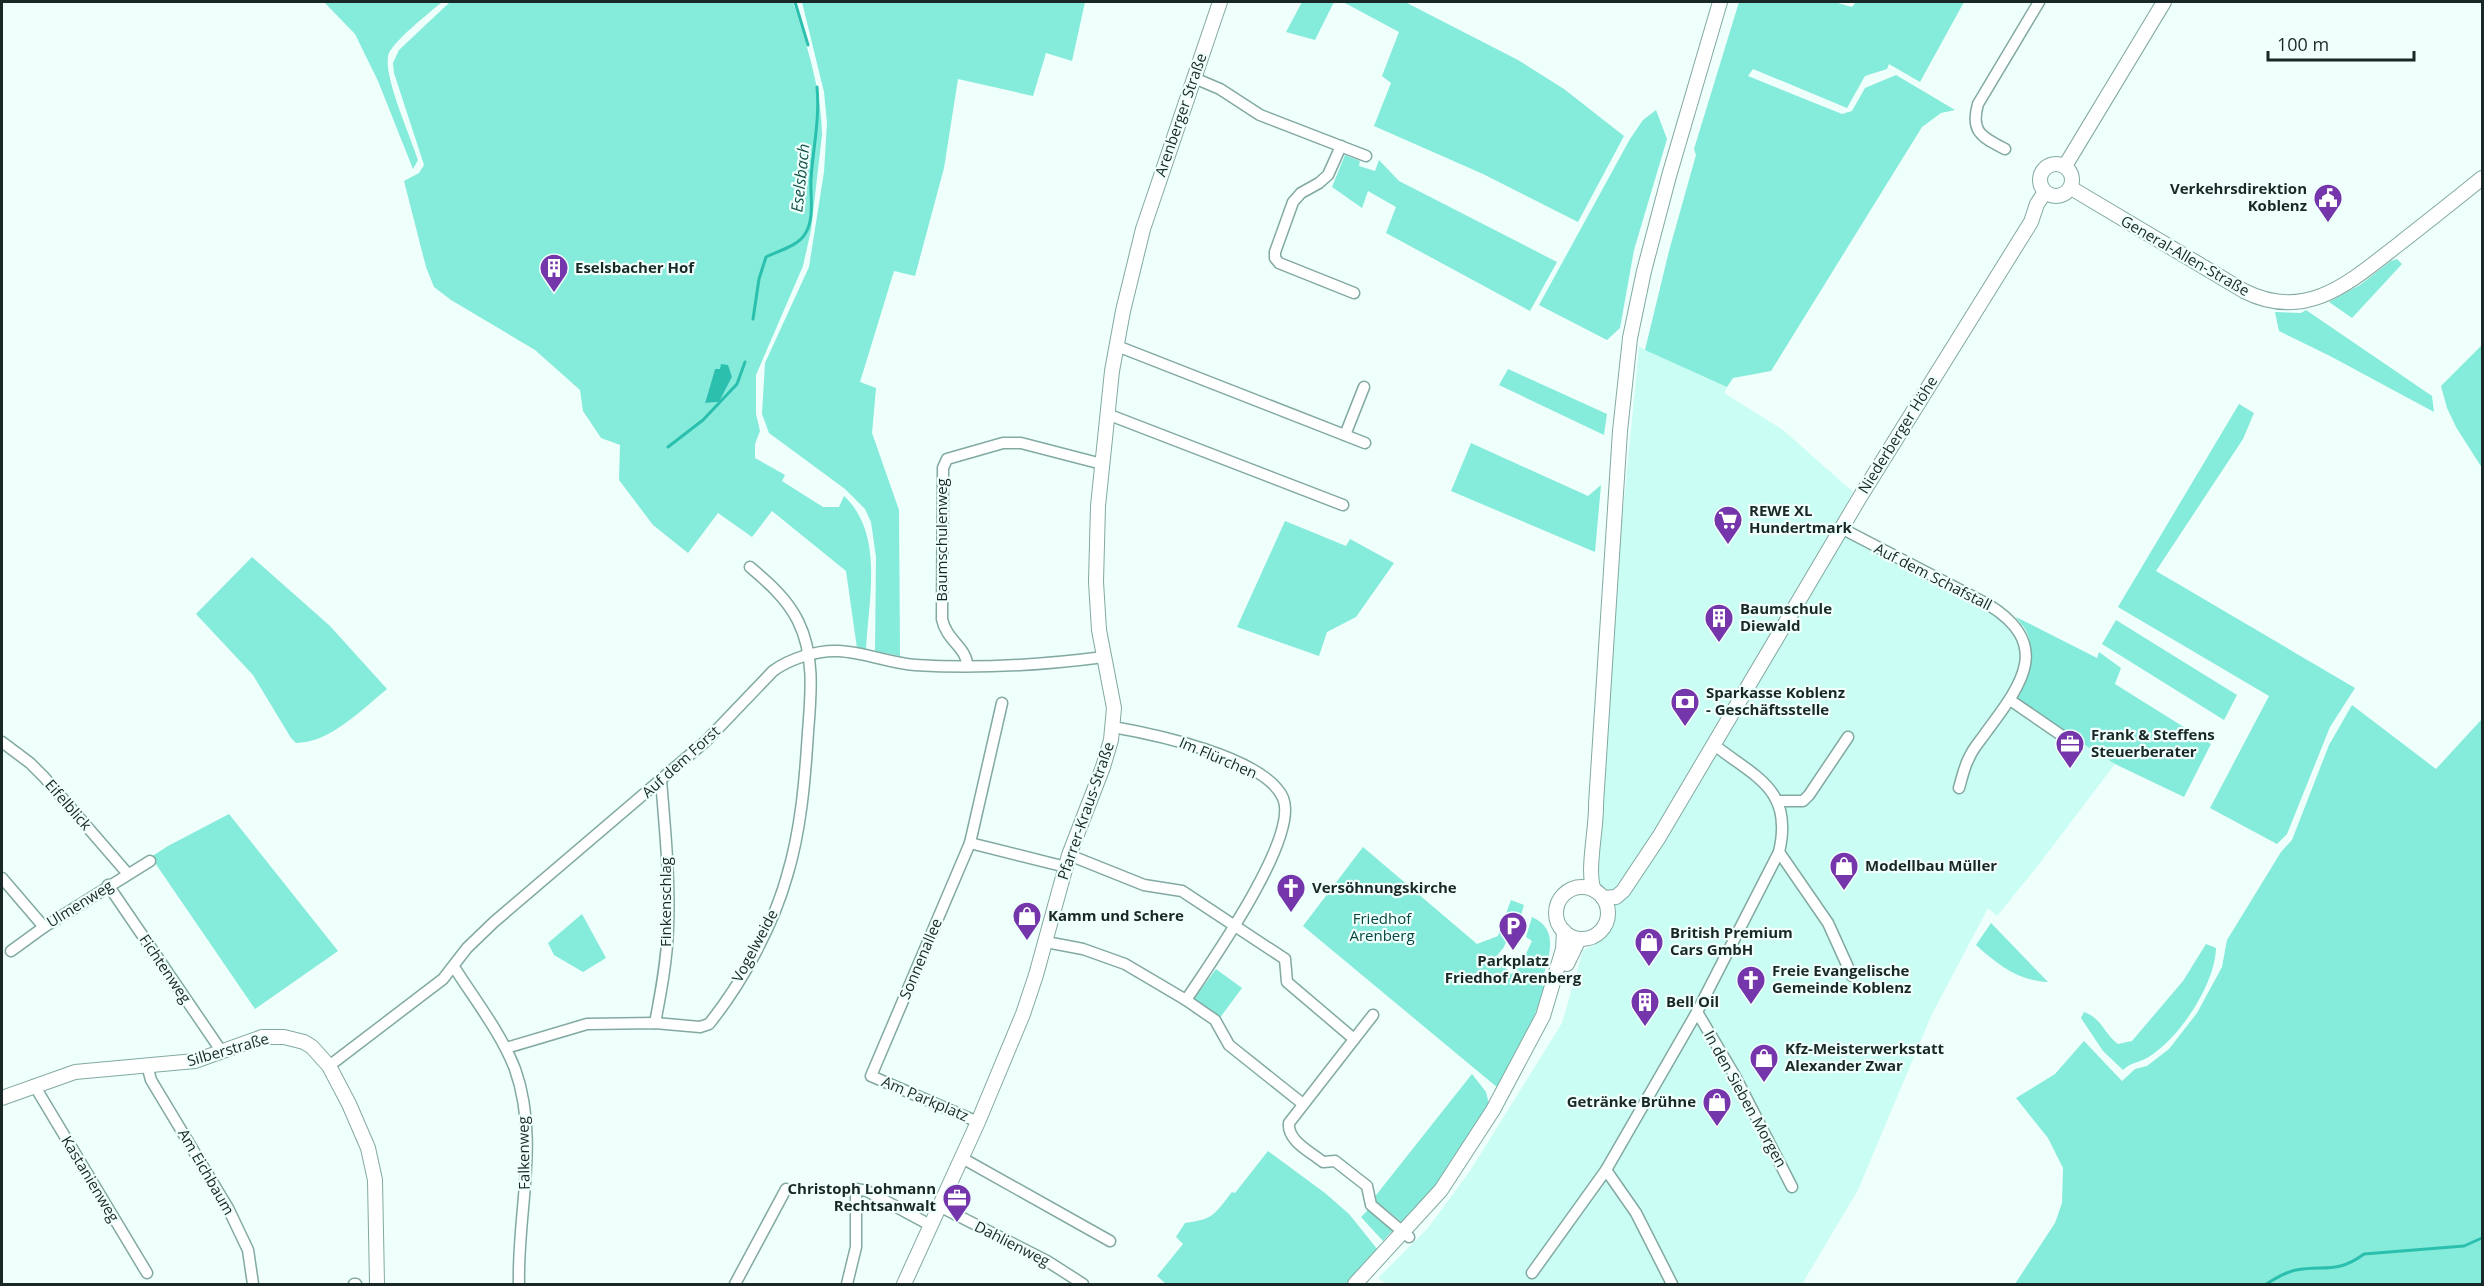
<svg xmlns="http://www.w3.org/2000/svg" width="2484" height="1286" font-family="'Open Sans',sans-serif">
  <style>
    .built { fill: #cafdf3 }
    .green { fill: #85ebdb; fill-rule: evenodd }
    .water { fill: #2bbfae }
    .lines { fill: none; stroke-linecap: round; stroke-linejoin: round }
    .stream { stroke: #2bbfae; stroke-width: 3 }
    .street-casing { stroke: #82a9a2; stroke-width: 13 }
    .secondary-casing { stroke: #82a9a2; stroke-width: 16 }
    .street { stroke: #fff; stroke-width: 10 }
    .secondary { stroke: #fff; stroke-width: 14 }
    .labels { text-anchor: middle; stroke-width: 4.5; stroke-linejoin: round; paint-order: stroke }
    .street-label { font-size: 15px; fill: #192826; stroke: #effffc }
    .poi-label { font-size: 15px; font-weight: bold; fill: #192826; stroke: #effffc; text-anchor: start }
    .park-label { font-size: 15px; fill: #084740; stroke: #effffc }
    .water-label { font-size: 16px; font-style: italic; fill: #134e46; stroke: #effffc }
  </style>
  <rect width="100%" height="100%" fill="#effffc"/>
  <path class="built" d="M1639 347 1727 387 1724 393 1783 430 1853 492 1832 530 2002 619 2016 634 2020 651V670L2008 696 2115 764 2036 868 1997 916 1988 908 1931 1016 1858 1190 1802 1284H1387L1378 1278 1428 1228 1470 1171 1562 1023 1583 950 1592 946 1611 927 1610 902 1595 884 1620 542Z"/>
  <g class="green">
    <path d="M324 2H442C429 13 396 39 389 53 381 72 411 137 418 160L413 169 378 81 355 34Z"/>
    <path d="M450 2H793C806 42 822 92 822 135L811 230 803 266 756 375V414L760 431 755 444V458L785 475 782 481 823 507H839L844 496C885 534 868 602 866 650L857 648 846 571 772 511 752 537 718 513 688 553 653 525 619 480 620 445 601 438 583 411 580 390 535 350 451 300 434 287 426 267 404 181 419 173 424 165 394 73 393 63 399 50ZM715 369H728L732 377 719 402 705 403Z"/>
    <path d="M802 2H1085L1072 61 1046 53 1033 96 958 79 944 168 915 276 894 271 860 382 876 388 872 433 899 510 900 656 875 651 876 557 871 522 865 509 845 489 769 433 762 414 765 363 809 267 824 172 827 123 824 92Z"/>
    <path d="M1302 2H1334L1315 40 1286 32Z"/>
    <path d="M1343 2H1405L1518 60 1564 89 1624 136 1578 222 1483 174 1374 126 1391 83 1382 76 1399 32Z"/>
    <path d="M1739 2H1834L1852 7 1856 2H1964L1920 82 1889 64 1887 69 1865 76 1847 108 1753 69 1748 76 1842 114 1852 111 1865 88 1896 75 1955 110 1941 113 1922 127 1771 371 1733 378 1727 387 1645 350 1669 251 1696 155 1694 149Z"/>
    <path d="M1656 110 1667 139 1634 250 1620 328 1607 340 1539 305 1630 139 1643 120Z"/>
    <path d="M1345 155 1360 161 1359 166 1375 171 1379 160 1399 181 1557 262 1530 311 1386 233 1396 207 1368 191 1362 208 1332 187Z"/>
    <path d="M2397 259 2402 264 2352 318 2329 302 2360 285 2391 261Z"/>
    <path d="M2306 310 2432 396 2434 412 2330 356 2279 331 2275 312 2301 313Z"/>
    <path d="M2482 345V468L2456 427 2447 408 2441 386Z"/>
    <path d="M1508 369 1607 414 1604 435 1499 385Z"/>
    <path d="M2239 404 2254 413 2243 439 2156 571 2355 688 2330 727 2287 834 2277 844 2210 808 2269 696 2118 607Z"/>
    <path d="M1471 443 1588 496 1601 485 1595 552 1451 491Z"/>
    <path d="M1285 521 1346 546 1350 539 1394 563 1356 617 1327 632 1319 656 1237 627Z"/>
    <path d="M252 557 330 626 387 689C362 709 330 743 296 743L291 738 253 675 196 614Z"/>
    <path d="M2016 617 2097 658 2099 652 2121 668 2115 684 2211 744 2184 797 2115 764 2018 703 2017 698C2028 681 2036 653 2027 633 2025 627 2019 622 2016 617Z"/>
    <path d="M2116 620 2237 695 2224 720 2102 644Z"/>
    <path d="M2352 705 2436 769 2482 719V1284H2015L2055 1223 2062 1203 2063 1168 2048 1138 2016 1098 2055 1074 2084 1041 2122 1081 2135 1069 2147 1066 2169 1049 2197 1013 2222 967 2227 940 2281 852 2292 840 2329 745Z"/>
    <path d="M229 814 338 951 255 1009 151 857 168 846Z"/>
    <path d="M1363 847 1477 944 1498 936 1511 900 1524 905 1516 932 1510 931 1504 947 1495 958 1512 974 1524 958 1532 941 1526 937 1532 917C1562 930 1547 961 1541 984L1545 988 1531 1024 1498 1088 1303 926Z"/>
    <path d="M582 914 606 958 583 972 554 955 548 943Z"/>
    <path d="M1991 923 2048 982C2018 981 1997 964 1976 945Z"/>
    <path d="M2206 944 2216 948C2215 985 2179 1039 2147 1058 2138 1063 2131 1062 2123 1070L2103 1051 2081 1018 2084 1012C2103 1019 2103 1033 2118 1044L2132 1041 2183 981Z"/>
    <path d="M1216 969 1242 988 1219 1019 1193 1000Z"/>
    <path d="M1472 1074 1486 1092 1489 1104 1439 1182 1403 1223 1373 1199Z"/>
    <path d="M1268 1151 1325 1193 1349 1214 1378 1250 1346 1284H1166L1157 1276 1183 1244 1176 1237 1185 1223C1214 1219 1214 1215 1232 1192L1235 1193Z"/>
    <path d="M1370 1208 1393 1230 1383 1241 1361 1217Z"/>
  </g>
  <path class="water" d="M721 364 728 365 732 377 719 402 705 403 715 369H720Z"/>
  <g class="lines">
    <g class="stream">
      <path d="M795 2 808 45"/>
      <path d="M753 319 759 279 766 257C778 251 798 246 805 234 815 219 810 196 811 179 813 148 820 119 817 87"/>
      <path d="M668 447 703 420 737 384 745 362"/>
      <path d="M2266 1284C2275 1279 2285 1272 2296 1270 2325 1265 2337 1274 2364 1254L2464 1246 2482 1238"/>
    </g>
    <g class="street-casing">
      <g id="street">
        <path d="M1194 78 1220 89 1260 115 1366 156"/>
        <path d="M1341 146 1328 175 1319 183 1301 193 1293 202 1275 252V258L1279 263 1354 293"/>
        <path d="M2005 149C1982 137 1970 132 1978 104L2039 2"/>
        <path d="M1117 346 1365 443"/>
        <path d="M1107 414 1343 505"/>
        <path d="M1345 435 1364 387"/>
        <path d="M1841 528 1989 605C2053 645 2021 685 1987 731 1981 740 1973 748 1969 758 1964 767 1962 778 1959 788"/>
        <path d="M967 665C967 648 946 640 942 619L943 468 947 459 1003 443H1021L1102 464"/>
        <path d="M2010 700 2077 746"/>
        <path d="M1002 703 970 843 1066 867"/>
        <path d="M1113 727C1153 734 1265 757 1283 798 1300 837 1210 964 1186 1000"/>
        <path d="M2 742 30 763 44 777 128 874"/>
        <path d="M1778 801H1803L1809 795 1848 737"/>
        <path d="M970 843 871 1076 978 1122"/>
        <path d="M1779 852 1828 923 1852 976"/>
        <path d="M1069 855 1144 885 1182 891 1285 959 1287 982 1354 1039"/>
        <path d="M2 878 44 927"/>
        <path d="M108 885 222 1052"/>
        <path d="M1046 942 1083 949 1125 964 1186 1000 1215 1020 1229 1045 1303 1104"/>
        <path d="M11 951 44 927 150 861"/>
        <path d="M454 967C475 1000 501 1033 515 1069 540 1139 517 1213 519 1284"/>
        <path d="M1697 1012 1735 1076 1792 1187"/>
        <path d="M1373 1015 1289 1123C1287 1141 1311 1152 1323 1162L1335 1161 1367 1186 1371 1205 1409 1237"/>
        <path d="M655 1023C661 992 667 960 668 928 670 878 665 829 661 780"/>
        <path d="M506 1048 587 1024 655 1023 700 1027 709 1024C742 983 773 926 787 876 801 830 805 780 808 732 811 695 815 655 798 621 787 599 769 583 750 567"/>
        <path d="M147 1065 151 1080 228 1208 248 1250 253 1284"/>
        <path d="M329 1066 443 979 467 948 494 922 706 741 773 671C789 659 817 650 838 651 864 652 889 663 915 665 977 669 1042 665 1104 657"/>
        <path d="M34 1085 147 1273"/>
        <path d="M962 1158 1110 1241"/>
        <path d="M1606 1170 1636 1213 1672 1284"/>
        <path d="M939 1206 1047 1261 1083 1284"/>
        <path d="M1532 1273 1606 1170 1697 1012 1779 852C1794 788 1754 777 1713 744"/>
        <path d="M354 1284H356"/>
        <path d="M735 1284 786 1189"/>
        <path d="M847 1284 856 1247V1189L867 1191 930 1225"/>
      </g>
    </g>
    <g class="secondary-casing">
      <g id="secondary">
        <circle cx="2056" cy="180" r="16"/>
        <path d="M2065 166 2164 2"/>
        <path d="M2071 188 2244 291C2307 323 2351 281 2399 244 2427 222 2455 200 2482 178"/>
        <circle cx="1582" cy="913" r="26"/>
        <path d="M1594 890C1586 872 1597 827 1596 804L1620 431 1630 338 1644 271 1669 176 1720 2"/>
        <path d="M1603 898 1616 897 1623 891 1659 837 1860 497 2031 222 2037 204 2045 192"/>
        <path d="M1567 964 1579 939"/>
        <path d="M2 1098 75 1072 195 1061 262 1037H284L304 1042 312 1047 329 1066 349 1104 368 1148 375 1180 377 1284"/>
        <path d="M904 1284 978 1122 1023 1014 1036 975 1069 855 1103 767 1111 740 1114 708 1099 630 1096 582 1098 506 1112 371 1123 311 1143 229 1220 2"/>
        <path d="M1355 1284 1441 1190 1493 1110 1543 1016 1563 949 1564 931"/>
      </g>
    </g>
    <use href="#street" class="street"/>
    <use href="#secondary" class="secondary"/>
  </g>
  <defs>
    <g id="civic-pin" transform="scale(1.5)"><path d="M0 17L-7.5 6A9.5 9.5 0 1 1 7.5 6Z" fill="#7636ab" stroke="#effffc"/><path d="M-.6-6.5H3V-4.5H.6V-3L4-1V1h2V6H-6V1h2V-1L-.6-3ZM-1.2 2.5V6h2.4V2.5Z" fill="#fff"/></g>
    <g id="building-pin" transform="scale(1.5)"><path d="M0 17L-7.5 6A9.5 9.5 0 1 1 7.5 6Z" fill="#7636ab" stroke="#effffc"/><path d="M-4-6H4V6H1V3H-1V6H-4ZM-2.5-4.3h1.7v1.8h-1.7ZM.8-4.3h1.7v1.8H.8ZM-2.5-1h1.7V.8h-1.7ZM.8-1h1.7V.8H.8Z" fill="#fff"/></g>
    <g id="supermarket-pin" transform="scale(1.5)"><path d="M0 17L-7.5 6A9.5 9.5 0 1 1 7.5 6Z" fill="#7636ab" stroke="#effffc"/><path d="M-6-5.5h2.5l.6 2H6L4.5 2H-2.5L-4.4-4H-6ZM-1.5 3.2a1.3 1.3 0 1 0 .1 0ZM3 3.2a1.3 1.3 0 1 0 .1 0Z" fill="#fff"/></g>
    <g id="bank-pin" transform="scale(1.5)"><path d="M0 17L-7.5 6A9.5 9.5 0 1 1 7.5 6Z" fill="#7636ab" stroke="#effffc"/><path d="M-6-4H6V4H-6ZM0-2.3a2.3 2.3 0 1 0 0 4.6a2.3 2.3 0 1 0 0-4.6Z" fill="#fff"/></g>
    <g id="office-pin" transform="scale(1.5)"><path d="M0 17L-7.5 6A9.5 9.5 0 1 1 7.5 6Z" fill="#7636ab" stroke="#effffc"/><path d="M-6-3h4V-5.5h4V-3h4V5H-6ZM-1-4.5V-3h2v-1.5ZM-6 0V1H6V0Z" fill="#fff"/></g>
    <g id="shop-pin" transform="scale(1.5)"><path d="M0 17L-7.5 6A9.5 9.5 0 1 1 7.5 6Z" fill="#7636ab" stroke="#effffc"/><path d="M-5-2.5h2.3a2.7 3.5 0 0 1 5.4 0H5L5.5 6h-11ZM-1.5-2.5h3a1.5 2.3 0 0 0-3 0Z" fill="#fff"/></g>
    <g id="church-pin" transform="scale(1.5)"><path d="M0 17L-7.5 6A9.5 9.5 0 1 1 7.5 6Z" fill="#7636ab" stroke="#effffc"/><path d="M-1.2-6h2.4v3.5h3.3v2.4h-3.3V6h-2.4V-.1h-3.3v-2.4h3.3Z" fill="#fff"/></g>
    <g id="parking-pin" transform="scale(1.5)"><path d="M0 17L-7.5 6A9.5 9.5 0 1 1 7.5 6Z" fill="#7636ab" stroke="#effffc"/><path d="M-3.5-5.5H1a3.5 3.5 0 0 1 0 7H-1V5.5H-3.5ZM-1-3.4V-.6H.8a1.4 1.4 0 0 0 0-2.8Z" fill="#fff"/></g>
  </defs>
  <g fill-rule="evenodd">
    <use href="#civic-pin" x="2328" y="198"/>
    <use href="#building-pin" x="554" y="268"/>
    <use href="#supermarket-pin" x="1728" y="520"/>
    <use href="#building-pin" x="1719" y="618"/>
    <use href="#bank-pin" x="1685" y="702"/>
    <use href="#office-pin" x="2070" y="744"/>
    <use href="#shop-pin" x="1844" y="866"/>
    <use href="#church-pin" x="1291" y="888"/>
    <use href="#shop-pin" x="1027" y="916"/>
    <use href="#parking-pin" x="1513" y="926"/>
    <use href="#shop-pin" x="1649" y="942"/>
    <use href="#church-pin" x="1751" y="980"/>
    <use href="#building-pin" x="1645" y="1002"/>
    <use href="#shop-pin" x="1764" y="1058"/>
    <use href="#shop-pin" x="1717" y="1102"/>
    <use href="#office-pin" x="957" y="1198"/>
  </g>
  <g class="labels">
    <g class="street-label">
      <text transform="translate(1181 115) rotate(-71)" y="5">Arenberger Straße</text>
      <text transform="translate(2185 256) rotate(30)" y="5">General-Allen-Straße</text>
      <text transform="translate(1898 435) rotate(-58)" y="5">Niederberger Höhe</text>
      <text transform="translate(942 540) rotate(-90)" y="5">Baumschulenweg</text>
      <text transform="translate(1933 577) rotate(27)" y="5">Auf dem Schafstall</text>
      <text transform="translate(1218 758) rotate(23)" y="5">Im Flürchen</text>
      <text transform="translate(681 762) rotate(-42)" y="5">Auf dem Forst</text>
      <text transform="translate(68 805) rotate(49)" y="5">Eifelblick</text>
      <text transform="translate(1086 811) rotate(-71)" y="5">Pfarrer-Kraus-Straße</text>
      <text transform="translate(666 902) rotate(-90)" y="5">Finkenschlag</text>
      <text transform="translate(80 904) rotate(-32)" y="5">Ulmenweg</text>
      <text transform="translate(755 946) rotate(-62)" y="5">Vogelweide</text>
      <text transform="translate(921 959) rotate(-67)" y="5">Sonnenallee</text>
      <text transform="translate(165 969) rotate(56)" y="5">Fichtenweg</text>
      <text transform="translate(228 1050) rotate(-16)" y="5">Silberstraße</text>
      <text transform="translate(925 1099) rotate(23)" y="5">Am Parkplatz</text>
      <text transform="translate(1745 1099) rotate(61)" y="5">In den Sieben Morgen</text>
      <text transform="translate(524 1153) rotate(-91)" y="5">Falkenweg</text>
      <text transform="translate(206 1172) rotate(60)" y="5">Am Eichbaum</text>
      <text transform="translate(90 1179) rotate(59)" y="5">Kastanienweg</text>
      <text transform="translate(1012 1244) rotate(27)" y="5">Dahlienweg</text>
    </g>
    <g class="poi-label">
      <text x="2307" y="194" text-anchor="end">Verkehrsdirektion<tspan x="2307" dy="17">Koblenz</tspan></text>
      <text x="575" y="273">Eselsbacher Hof</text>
      <text x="1749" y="516">REWE XL<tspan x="1749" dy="17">Hundertmark</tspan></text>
      <text x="1740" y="614">Baumschule<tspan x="1740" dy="17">Diewald</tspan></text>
      <text x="1706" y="698">Sparkasse Koblenz<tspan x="1706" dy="17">- Geschäftsstelle</tspan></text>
      <text x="2091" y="740">Frank &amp; Steffens<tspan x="2091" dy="17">Steuerberater</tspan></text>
      <text x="1865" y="871">Modellbau Müller</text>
      <text x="1312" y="893">Versöhnungskirche</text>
      <text x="1048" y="921">Kamm und Schere</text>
      <text x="1670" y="938">British Premium<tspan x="1670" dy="17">Cars GmbH</tspan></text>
      <text x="1513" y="966" text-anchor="middle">Parkplatz<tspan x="1513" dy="17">Friedhof Arenberg</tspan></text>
      <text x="1772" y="976">Freie Evangelische<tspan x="1772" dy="17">Gemeinde Koblenz</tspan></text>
      <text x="1666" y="1007">Bell Oil</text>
      <text x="1785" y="1054">Kfz-Meisterwerkstatt<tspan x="1785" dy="17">Alexander Zwar</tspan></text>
      <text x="1696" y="1107" text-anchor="end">Getränke Brühne</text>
      <text x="936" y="1194" text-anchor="end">Christoph Lohmann<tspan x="936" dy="17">Rechtsanwalt</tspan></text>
    </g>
    <g class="park-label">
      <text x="1382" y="924">Friedhof<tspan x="1382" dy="17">Arenberg</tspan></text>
    </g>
    <g class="water-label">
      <text transform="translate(800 178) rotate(-84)" y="6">Eselsbach</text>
    </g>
  </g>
  <rect width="2484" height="1286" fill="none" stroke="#192826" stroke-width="6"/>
  <path d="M2268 51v9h146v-9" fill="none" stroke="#192826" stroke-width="3"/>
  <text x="2277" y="51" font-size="18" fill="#192826" stroke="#effffc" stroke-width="4.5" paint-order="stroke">100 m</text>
</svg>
